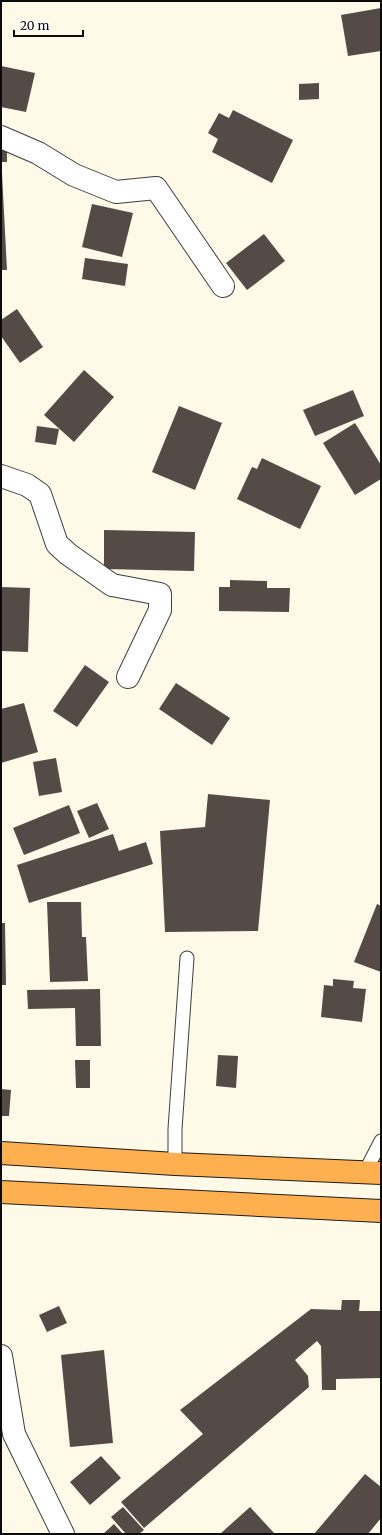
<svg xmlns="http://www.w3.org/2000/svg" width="382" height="1535" font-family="Merriweather,serif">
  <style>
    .building { fill: #544b46 }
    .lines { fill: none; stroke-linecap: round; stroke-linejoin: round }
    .service-casing { stroke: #3e3e3e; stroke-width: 15 }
    .minor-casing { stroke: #3e3e3e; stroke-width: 24 }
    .trunk-casing { stroke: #1c1c1c; stroke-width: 24 }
    .service { stroke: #fff; stroke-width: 13 }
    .minor { stroke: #fff; stroke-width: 22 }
    .trunk { stroke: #feb050; stroke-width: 22 }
  </style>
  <rect width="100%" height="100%" fill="#fff9e8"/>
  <g class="building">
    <path d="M381 8V51L348 56 341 15Z"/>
    <path d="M1 66 35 73 26 112 1 107Z"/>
    <path d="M319 83V99L299 100V84Z"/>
    <path d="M233 110 293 140 272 183 212 152 218 139 208 133 219 113 229 118Z"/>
    <rect x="1" y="146" width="6" height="16"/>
    <path d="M1 174H2L7 270H1Z"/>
    <path d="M92 204 133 213 122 257 82 247Z"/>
    <path d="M264 234 285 261 247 290 226 263Z"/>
    <path d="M85 258 128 264 125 286 82 279Z"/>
    <path d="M17 309 43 347 20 363 1 336V320Z"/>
    <path d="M84 370 114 397 74 442 44 415Z"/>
    <path d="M353 390 364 416 315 436 303 410Z"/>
    <path d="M179 406 222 423 195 490 152 472Z"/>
    <path d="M355 423 381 465V479L355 495 323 443Z"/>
    <path d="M37 426 59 429 56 445 35 442Z"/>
    <path d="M262 458 321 486 300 529 237 499 252 467 257 469Z"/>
    <path d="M104 530 195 532 194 571 104 569Z"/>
    <path d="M230 580 267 581V588H290L289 612 219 611V587H230Z"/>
    <path d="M1 587 30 588 28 652 1 651Z"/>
    <path d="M85 665 109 682 77 727 53 711Z"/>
    <path d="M176 683 230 718 212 745 159 709Z"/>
    <path d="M24 703 38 752 1 763V709Z"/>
    <path d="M56 758 62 792 39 796 33 762Z"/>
    <path d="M208 794 270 800 258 931 165 932 160 831 205 827Z"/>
    <path d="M97 803 109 829 89 838 77 811Z"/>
    <path d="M69 805 80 833 24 855 13 828Z"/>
    <path d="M113 834 119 851 146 842 153 864 29 903 17 865Z"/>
    <path d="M47 902H81L82 937H86L88 981 50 982Z"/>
    <path d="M377 904 381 906V972L354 962Z"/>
    <path d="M1 923H5L6 985H1Z"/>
    <path d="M333 979 354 981 353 988 366 989 362 1022 321 1017 324 985 333 986Z"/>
    <path d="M100 989 101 1046H76L75 1008 28 1009 27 990Z"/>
    <path d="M218 1055 238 1056 236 1088 216 1086Z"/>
    <path d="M75 1060H90V1088H76Z"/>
    <path d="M1 1089 11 1090 9 1116H1Z"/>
    <path d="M342 1300H360L359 1311H381V1378L336 1379V1390H322L321 1346 317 1341 295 1360 308 1376 309 1387 144 1528 121 1502 203 1434 180 1410 311 1309 341 1310Z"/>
    <path d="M59 1306 67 1323 47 1332 39 1315Z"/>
    <path d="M104 1350 113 1443 70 1447 61 1355Z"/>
    <path d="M101 1456 121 1478 90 1505 70 1482Z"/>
    <path d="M365 1474 381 1487V1518L368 1534H314Z"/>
    <path d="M123 1507 144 1530 139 1534H126L111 1517Z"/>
    <path d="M250 1507 275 1534H220Z"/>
    <path d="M114 1524 123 1534H103Z"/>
  </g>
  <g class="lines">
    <g class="service-casing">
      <g id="service">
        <path d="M175 1164V1129L187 958"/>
        <path d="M365 1172 381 1141"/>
      </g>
    </g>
    <g class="minor-casing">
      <g id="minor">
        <path d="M1 137 38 153 74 175 116 192 156 188 223 286"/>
        <path d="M1 476 27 485 40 494 57 544 68 554 112 585 160 594V610L128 677"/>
        <path d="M1 1356 14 1434 63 1534"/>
      </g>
    </g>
    <g class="trunk-casing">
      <g id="trunk">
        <path d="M1 1153 175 1164 381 1173"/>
        <path d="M1 1192 381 1211"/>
      </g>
    </g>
    <use href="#service" class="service"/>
    <use href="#minor" class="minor"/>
    <use href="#trunk" class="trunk"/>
  </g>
  <rect width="382" height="1535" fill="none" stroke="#0b0b0b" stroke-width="4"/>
  <path d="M14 30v6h69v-6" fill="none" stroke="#0b0b0b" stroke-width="2"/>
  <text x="20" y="30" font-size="12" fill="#0b0b0b" stroke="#ffffff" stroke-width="3" paint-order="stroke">20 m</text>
</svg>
